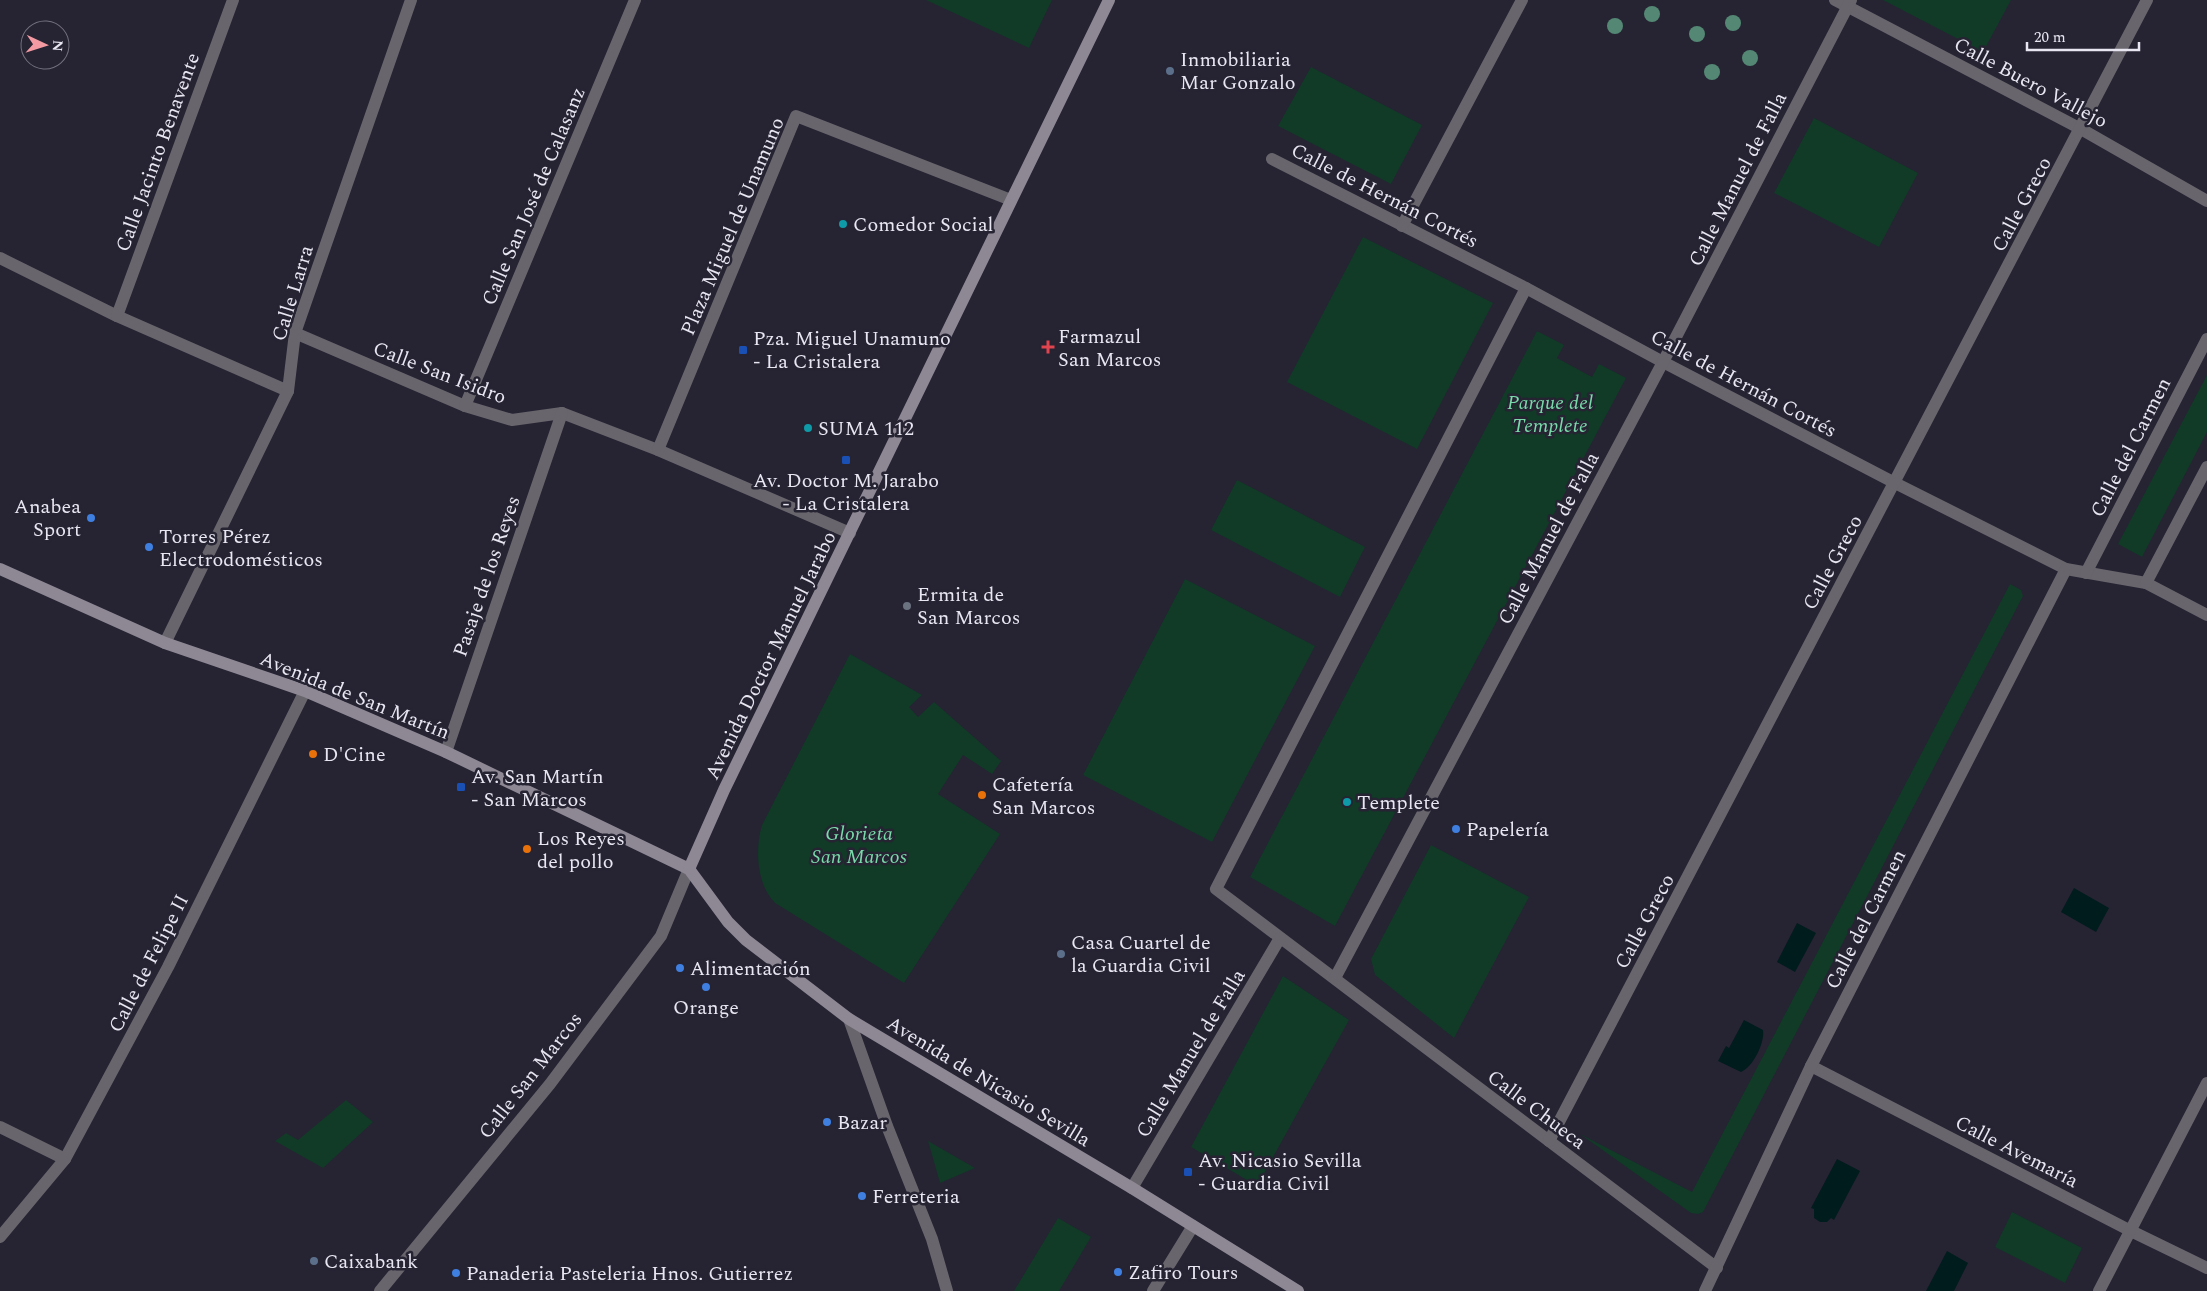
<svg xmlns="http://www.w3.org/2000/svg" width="2207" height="1291" font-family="Spectral,serif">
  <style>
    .green { fill: #113a27 }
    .water { fill: #001c1c }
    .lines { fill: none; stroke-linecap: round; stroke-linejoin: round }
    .street { stroke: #68656c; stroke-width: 12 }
    .secondary { stroke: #8e8894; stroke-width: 12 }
    .tree { fill: #548874 }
    .service-dot { fill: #5c6f8a; stroke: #262333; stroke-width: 2 }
    .culture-dot { fill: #0f9aa8; stroke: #262333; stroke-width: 2 }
    .health-dot { fill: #e0444e; stroke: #262333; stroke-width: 2 }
    .transit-dot { fill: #1a4fb4; stroke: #262333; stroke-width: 2 }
    .shop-dot { fill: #3f7fe0; stroke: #262333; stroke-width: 2 }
    .worship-dot { fill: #6b7280; stroke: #262333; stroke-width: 2 }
    .food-dot { fill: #e8710a; stroke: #262333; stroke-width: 2 }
    .labels { text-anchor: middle; stroke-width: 5; stroke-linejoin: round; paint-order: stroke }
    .poi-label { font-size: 20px; fill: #e8e6f1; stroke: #262333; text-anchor: start }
    .street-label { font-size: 20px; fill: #e8e6f1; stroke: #262333 }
    .park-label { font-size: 20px; font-style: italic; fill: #79dbaa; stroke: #262333 }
  </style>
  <rect width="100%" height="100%" fill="#262333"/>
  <g class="green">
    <path d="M926 0H1052L1029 48Z"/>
    <path d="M1883 0H2011L1983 52Z"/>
    <path d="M1311 67 1422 125 1391 184 1278 126Z"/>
    <path d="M1814 118 1918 173 1879 247 1774 193Z"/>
    <path d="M1363 237 1493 303 1417 449 1287 382Z"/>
    <path d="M1537 331 1564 345 1557 358 1592 377 1599 364 1626 378 1335 926 1250 877Z"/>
    <path d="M2207 375V432L2142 557 2118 544Z"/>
    <path d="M1237 480 1365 547 1340 597 1211 530Z"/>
    <path d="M1185 579 1315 646 1212 842 1083 775Z"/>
    <path d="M2010 584 2021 590 2023 596 1703 1212 1698 1214 1691 1213 1580 1134 1692 1192Z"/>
    <path d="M850 654 922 695 909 707 918 717 934 702 1001 761 992 774 963 755 938 794 1000 834 904 983 775 903C756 884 755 848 762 825Z"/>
    <path d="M1431 845 1529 897 1454 1038 1375 975 1371 959Z"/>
    <path d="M1283 976 1349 1020 1257 1186 1191 1147Z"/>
    <path d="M346 1100 373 1122 323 1168 275 1141 286 1133 298 1140Z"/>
    <path d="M928 1141 975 1168 940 1183Z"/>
    <path d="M2012 1212 2082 1248 2065 1283 1995 1247Z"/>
    <path d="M1058 1218 1091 1237 1059 1291H1014Z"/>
  </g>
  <g class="water">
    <path d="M2074 888 2109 908 2096 932 2061 912Z"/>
    <path d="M1797 923 1816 933 1795 972 1777 962Z"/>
    <path d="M1744 1020 1763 1030C1765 1043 1753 1067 1741 1072L1718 1061 1726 1046 1729 1048Z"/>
    <path d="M1837 1159 1860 1171 1834 1220 1831 1218 1827 1222H1820L1814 1218V1209L1811 1208Z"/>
    <path d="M1947 1251 1968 1263 1954 1291H1926Z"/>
  </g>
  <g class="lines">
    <g class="street">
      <path d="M1835 0 2081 129 2207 201"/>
      <path d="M1272 159 1526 288 1663 362 1895 483 2066 569 2146 583 2207 615"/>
      <path d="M1402 226 1522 0"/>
      <path d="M0 258 117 316 288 391"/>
      <path d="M1526 288 1216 889 1717 1268"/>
      <path d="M117 316 233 0"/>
      <path d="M295 333 465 406 512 420 562 413 658 450 850 533"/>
      <path d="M465 406 635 0"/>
      <path d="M658 450 796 116 1011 200"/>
      <path d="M2086 573 2207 339"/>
      <path d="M2146 583 2207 467"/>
      <path d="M165 643 288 391 295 333 411 0"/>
      <path d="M446 752 562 413"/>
      <path d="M1335 978 1663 362 1851 0"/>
      <path d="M849 1019 887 1126 932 1239 947 1291"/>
      <path d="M1811 1066 2131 1231 2207 1268"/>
      <path d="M0 1127 65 1159"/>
      <path d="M1549 1141 2147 0"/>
      <path d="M1132 1188 1280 938"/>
      <path d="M0 1237 65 1159 168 967 305 691"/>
      <path d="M380 1291 550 1084 661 936 689 869"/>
      <path d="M1153 1291 1193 1226"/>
      <path d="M1705 1291 1811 1066 2066 569"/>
      <path d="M2099 1291 2207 1083"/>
    </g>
    <g class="secondary">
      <path d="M0 569 165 643 305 691 446 752 689 869 728 922 746 940 849 1019 1132 1188 1298 1291"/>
      <path d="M689 869 724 790 1109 0"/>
    </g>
  </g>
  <g class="tree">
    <circle cx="1652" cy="14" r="8"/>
    <circle cx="1733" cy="23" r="8"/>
    <circle cx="1615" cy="26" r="8"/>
    <circle cx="1697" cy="34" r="8"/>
    <circle cx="1750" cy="58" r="8"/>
    <circle cx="1712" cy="72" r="8"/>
  </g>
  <g class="service-dot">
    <circle cx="1170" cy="71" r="5"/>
    <circle cx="1061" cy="954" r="5"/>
    <circle cx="314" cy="1261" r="5"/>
  </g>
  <g class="culture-dot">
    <circle cx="843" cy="224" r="5"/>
    <circle cx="808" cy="428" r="5"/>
    <circle cx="1347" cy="802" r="5"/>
  </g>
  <path class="health-dot" d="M1045.5 339.5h5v5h5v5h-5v5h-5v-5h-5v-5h5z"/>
  <g class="transit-dot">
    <rect x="738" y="345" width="10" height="10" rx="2.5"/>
    <rect x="841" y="455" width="10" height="10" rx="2.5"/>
    <rect x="456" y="782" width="10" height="10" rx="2.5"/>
    <rect x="1183" y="1167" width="10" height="10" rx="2.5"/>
  </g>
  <g class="shop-dot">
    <circle cx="91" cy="518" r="5"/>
    <circle cx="149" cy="547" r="5"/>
    <circle cx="1456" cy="829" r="5"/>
    <circle cx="680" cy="968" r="5"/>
    <circle cx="706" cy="987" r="5"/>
    <circle cx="827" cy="1122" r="5"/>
    <circle cx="862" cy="1196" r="5"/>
    <circle cx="1118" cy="1272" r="5"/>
    <circle cx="456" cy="1273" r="5"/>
  </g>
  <circle class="worship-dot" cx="907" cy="606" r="5"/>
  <g class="food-dot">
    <circle cx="313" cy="754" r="5"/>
    <circle cx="982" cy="795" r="5"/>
    <circle cx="527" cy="849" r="5"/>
  </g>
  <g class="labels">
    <g class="poi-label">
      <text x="1180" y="66">Inmobiliaria<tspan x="1180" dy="23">Mar Gonzalo</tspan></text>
      <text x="853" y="231">Comedor Social</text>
      <text x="1058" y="343">Farmazul<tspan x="1058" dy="23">San Marcos</tspan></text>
      <text x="753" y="345">Pza. Miguel Unamuno<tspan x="753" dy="23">- La Cristalera</tspan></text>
      <text x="818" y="435">SUMA 112</text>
      <text x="846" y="487" text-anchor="middle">Av. Doctor M. Jarabo<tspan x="846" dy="23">- La Cristalera</tspan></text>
      <text x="81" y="513" text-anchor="end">Anabea<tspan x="81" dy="23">Sport</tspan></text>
      <text x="159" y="543">Torres Pérez<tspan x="159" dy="23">Electrodomésticos</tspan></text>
      <text x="917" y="601">Ermita de<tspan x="917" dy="23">San Marcos</tspan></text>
      <text x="323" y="761">D'Cine</text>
      <text x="471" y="783">Av. San Martín<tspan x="471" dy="23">- San Marcos</tspan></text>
      <text x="992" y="791">Cafetería<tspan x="992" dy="23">San Marcos</tspan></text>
      <text x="1357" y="809">Templete</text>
      <text x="1466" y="836">Papelería</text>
      <text x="537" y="845">Los Reyes<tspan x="537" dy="23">del pollo</tspan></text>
      <text x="1071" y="949">Casa Cuartel de<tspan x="1071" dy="23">la Guardia Civil</tspan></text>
      <text x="690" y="975">Alimentación</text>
      <text x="706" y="1014" text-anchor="middle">Orange</text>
      <text x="837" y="1129">Bazar</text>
      <text x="1198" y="1167">Av. Nicasio Sevilla<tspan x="1198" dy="23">- Guardia Civil</tspan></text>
      <text x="872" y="1203">Ferreteria</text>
      <text x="324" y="1268">Caixabank</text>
      <text x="1128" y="1279">Zafiro Tours</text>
      <text x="466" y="1280">Panaderia Pasteleria Hnos. Gutierrez</text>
    </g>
    <g class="street-label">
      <text transform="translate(2031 82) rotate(28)" y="7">Calle Buero Vallejo</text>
      <text transform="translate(157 152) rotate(-70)" y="7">Calle Jacinto Benavente</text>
      <text transform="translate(1737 179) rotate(-63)" y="7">Calle Manuel de Falla</text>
      <text transform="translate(1385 195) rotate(27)" y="7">Calle de Hernán Cortés</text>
      <text transform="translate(533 196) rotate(-67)" y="7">Calle San José de Calasanz</text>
      <text transform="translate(2021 204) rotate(-62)" y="7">Calle Greco</text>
      <text transform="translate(732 226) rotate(-67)" y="7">Plaza Miguel de Unamuno</text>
      <text transform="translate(292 293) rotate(-73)" y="7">Calle Larra</text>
      <text transform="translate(440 372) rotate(21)" y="7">Calle San Isidro</text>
      <text transform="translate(1744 383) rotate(28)" y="7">Calle de Hernán Cortés</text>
      <text transform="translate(2130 447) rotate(-63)" y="7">Calle del Carmen</text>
      <text transform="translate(1548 538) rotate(-62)" y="7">Calle Manuel de Falla</text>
      <text transform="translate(1832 562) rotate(-62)" y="7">Calle Greco</text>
      <text transform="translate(486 576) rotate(-71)" y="7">Pasaje de los Reyes</text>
      <text transform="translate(770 655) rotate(-64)" y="7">Avenida Doctor Manuel Jarabo</text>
      <text transform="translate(355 695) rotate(22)" y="7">Avenida de San Martín</text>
      <text transform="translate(1865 919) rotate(-63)" y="7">Calle del Carmen</text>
      <text transform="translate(1644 921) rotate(-62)" y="7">Calle Greco</text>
      <text transform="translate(148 963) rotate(-63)" y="7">Calle de Felipe II</text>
      <text transform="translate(1190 1053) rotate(-59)" y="7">Calle Manuel de Falla</text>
      <text transform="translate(530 1075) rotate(-52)" y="7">Calle San Marcos</text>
      <text transform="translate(989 1081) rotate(31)" y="7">Avenida de Nicasio Sevilla</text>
      <text transform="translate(1537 1109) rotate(37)" y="7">Calle Chueca</text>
      <text transform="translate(2017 1151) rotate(27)" y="7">Calle Avemaría</text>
    </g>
    <g class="park-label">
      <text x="1550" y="409">Parque del<tspan x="1550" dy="23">Templete</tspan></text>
      <text x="859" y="840">Glorieta<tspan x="859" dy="23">San Marcos</tspan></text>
    </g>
  </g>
  <g transform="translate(45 45) rotate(94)"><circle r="24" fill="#262333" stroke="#74717f"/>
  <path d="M0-4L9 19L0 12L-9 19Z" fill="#f49aa2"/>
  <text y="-8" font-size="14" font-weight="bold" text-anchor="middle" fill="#e8e6f1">N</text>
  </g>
  <path d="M2027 42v8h112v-8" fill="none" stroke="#e8e6f1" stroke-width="2.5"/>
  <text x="2034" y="42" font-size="15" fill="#e8e6f1" stroke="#262333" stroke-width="4" paint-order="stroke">20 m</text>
</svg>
